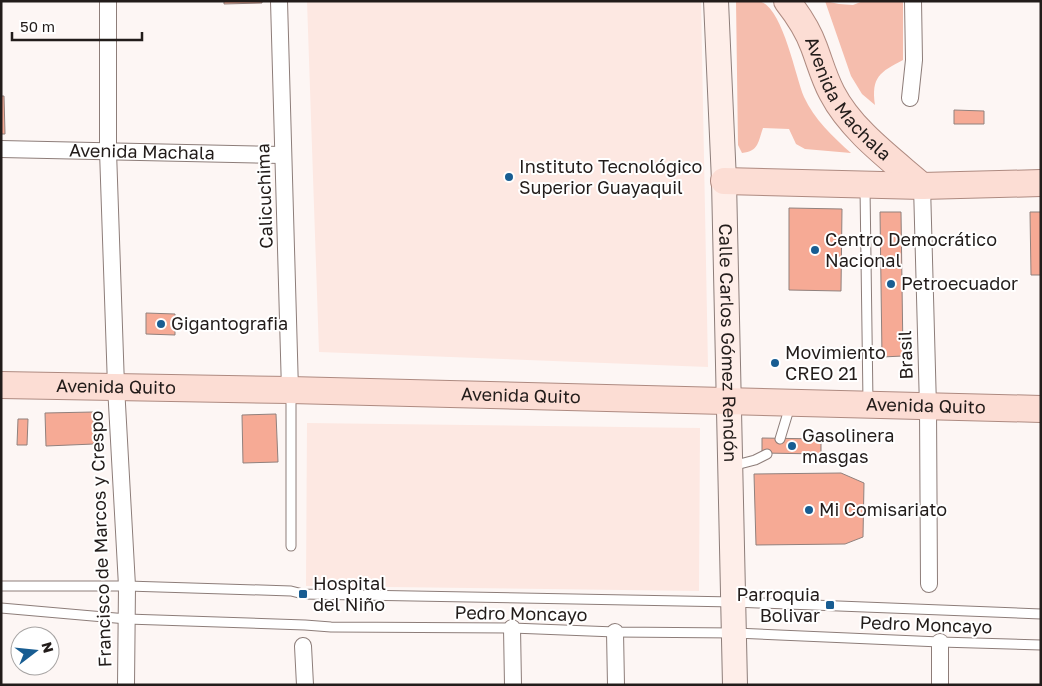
<svg xmlns="http://www.w3.org/2000/svg" width="1042" height="686" font-family="'Golos Text',sans-serif">
  <style>
    .built { fill: #fde8e2 }
    .green { fill: #f5bdad }
    .building { fill: #f6aa95; stroke: #91817d }
    .lines { fill: none; stroke-linecap: round; stroke-linejoin: round }
    .lane-casing { stroke: #8d7d79; stroke-width: 11 }
    .street-casing { stroke: #8d7d79; stroke-width: 18 }
    .secondary-casing { stroke: #8d7d79; stroke-width: 26 }
    .primary-casing { stroke: #ae8a80; stroke-width: 28 }
    .lane { stroke: #fff; stroke-width: 9 }
    .street { stroke: #fff; stroke-width: 16 }
    .secondary { stroke: #feeee9; stroke-width: 24 }
    .primary { stroke: #fcddd4; stroke-width: 26 }
    .poi-dot { fill: #185d92; stroke: #fff; stroke-width: 2 }
    .labels { text-anchor: middle; stroke-width: 4; stroke-linejoin: round; paint-order: stroke }
    .street-label { font-size: 18px; fill: #221c1a; stroke: #fff }
    .poi-label { font-size: 18px; fill: #221c1a; stroke: #fff; text-anchor: start }
  </style>
  <rect width="100%" height="100%" fill="#fdf6f4"/>
  <g class="built">
    <path d="M307 1H701L708 367 319 352Z"/>
    <path d="M307 423 700 428 699 591 306 586Z"/>
  </g>
  <g class="green">
    <path d="M736 1C743 1 752 0 759 1 783 7 795 76 804 97 814 119 833 137 851 153L805 149 796 144 789 129 763 128C758 142 759 151 742 153L738 145Z"/>
    <path d="M825 1 839 4 853 5 863 1H903V60C880 72 871 77 875 105L862 94 851 76Z"/>
  </g>
  <g class="building">
    <path d="M224 1H262V3L224 4Z"/>
    <path d="M1 96H4L5 134H1Z"/>
    <path d="M954 110 984 111V124H954Z"/>
    <path d="M789 208 842 209 841 291 789 290Z"/>
    <path d="M880 212H901L903 356 882 357Z"/>
    <path d="M1030 212H1041V275H1031Z"/>
    <path d="M146 313 175 314V335L146 334Z"/>
    <path d="M93 412 94 444 46 446 45 413Z"/>
    <path d="M276 414 278 462 243 463 242 415Z"/>
    <path d="M18 419H28L27 445H17Z"/>
    <path d="M762 438 821 439V454L762 453Z"/>
    <path d="M841 473 864 483 863 537 845 544 756 545 754 474Z"/>
  </g>
  <g class="lines">
    <g class="lane-casing">
      <g id="lane">
        <path d="M865 188 868 402"/>
        <path d="M291 392V546"/>
        <path d="M780 439 790 406"/>
        <path d="M732 466 755 460 767 454"/>
        <path d="M1 586H127L291 591 303 594 734 602 1041 614"/>
        <path d="M1 608 127 619 305 625 331 627 512 628 615 632 735 633 940 642 1041 645"/>
      </g>
    </g>
    <g class="street-casing">
      <g id="street">
        <path d="M108 1V151L116 386 127 586 126 685"/>
        <path d="M279 1 290 390"/>
        <path d="M910 98 914 60 913 1"/>
        <path id="s1" d="M1 149 283 155"/>
        <path d="M922 186 928 407 929 584"/>
        <path d="M512 628 513 685"/>
        <path d="M615 632 616 685"/>
        <path d="M303 646 305 685"/>
        <path d="M940 685V642"/>
      </g>
    </g>
    <g class="secondary-casing">
      <g id="secondary">
        <path id="s2" d="M716 1 724 181 735 685"/>
      </g>
    </g>
    <g class="primary-casing">
      <g id="primary">
        <path id="s3" d="M787 1C798 15 808 30 814 47 820 63 824 78 832 93 851 130 891 159 922 186"/>
        <path d="M724 181 922 186 1041 183"/>
        <path id="s4" d="M1 385 290 390 1041 409"/>
      </g>
    </g>
    <use href="#lane" class="lane"/>
    <use href="#street" class="street"/>
    <use href="#secondary" class="secondary"/>
    <use href="#primary" class="primary"/>
  </g>
  <g class="poi-dot">
    <circle cx="509" cy="177" r="5"/>
    <circle cx="815" cy="250" r="5"/>
    <circle cx="891" cy="284" r="5"/>
    <circle cx="161" cy="324" r="5"/>
    <circle cx="775" cy="363" r="5"/>
    <circle cx="792" cy="446" r="5"/>
    <circle cx="809" cy="510" r="5"/>
    <rect x="298" y="589" width="10" height="10" rx="2.5"/>
    <rect x="825" y="600" width="10" height="10" rx="2.5"/>
  </g>
  <g class="labels">
    <g class="street-label">
      <text dy="6" stroke="none"><textPath href="#s3" startOffset="116">Avenida Machala</textPath></text>
      <text dy="6" stroke="none"><textPath href="#s1" startOffset="141">Avenida Machala</textPath></text>
      <text transform="translate(265 196) rotate(-92)" y="6">Calicuchima</text>
      <text dy="6" stroke="none"><textPath href="#s2" startOffset="342">Calle Carlos Gómez Rendón</textPath></text>
      <text transform="translate(906 355) rotate(-92)" y="6">Brasil</text>
      <text dy="6" stroke="none"><textPath href="#s4" startOffset="115">Avenida Quito</textPath></text>
      <text dy="6" stroke="none"><textPath href="#s4" startOffset="520">Avenida Quito</textPath></text>
      <text dy="6" stroke="none"><textPath href="#s4" startOffset="925">Avenida Quito</textPath></text>
      <text transform="translate(101 539) rotate(-92)" y="6">Francisco de Marcos y Crespo</text>
      <text transform="translate(521 614) rotate(1)" y="6">Pedro Moncayo</text>
      <text transform="translate(926 625) rotate(2)" y="6">Pedro Moncayo</text>
    </g>
    <g class="poi-label">
      <text x="519" y="173">Instituto Tecnológico<tspan x="519" dy="21">Superior Guayaquil</tspan></text>
      <text x="825" y="246">Centro Democrático<tspan x="825" dy="21">Nacional</tspan></text>
      <text x="901" y="290">Petroecuador</text>
      <text x="171" y="330">Gigantografia</text>
      <text x="785" y="359">Movimiento<tspan x="785" dy="21">CREO 21</tspan></text>
      <text x="802" y="442">Gasolinera<tspan x="802" dy="21">masgas</tspan></text>
      <text x="819" y="516">Mi Comisariato</text>
      <text x="313" y="590">Hospital<tspan x="313" dy="21">del Niño</tspan></text>
      <text x="820" y="601" text-anchor="end">Parroquia<tspan x="820" dy="21">Bolivar</tspan></text>
    </g>
  </g>
  <rect width="1042" height="686" fill="none" stroke="#221c1a" stroke-width="5"/>
  <g transform="translate(35 651) rotate(74)"><circle r="24" fill="#ffffff" stroke="#a7a4a3"/>
  <path d="M0-4L9 19L0 12L-9 19Z" fill="#185d92"/>
  <text y="-8" font-size="14" font-weight="bold" text-anchor="middle" fill="#221c1a">N</text>
  </g>
  <path d="M12 32v8h130v-8" fill="none" stroke="#221c1a" stroke-width="2.5"/>
  <text x="20" y="32" font-size="15" fill="#221c1a" stroke="#ffffff" stroke-width="4" paint-order="stroke">50 m</text>
</svg>
